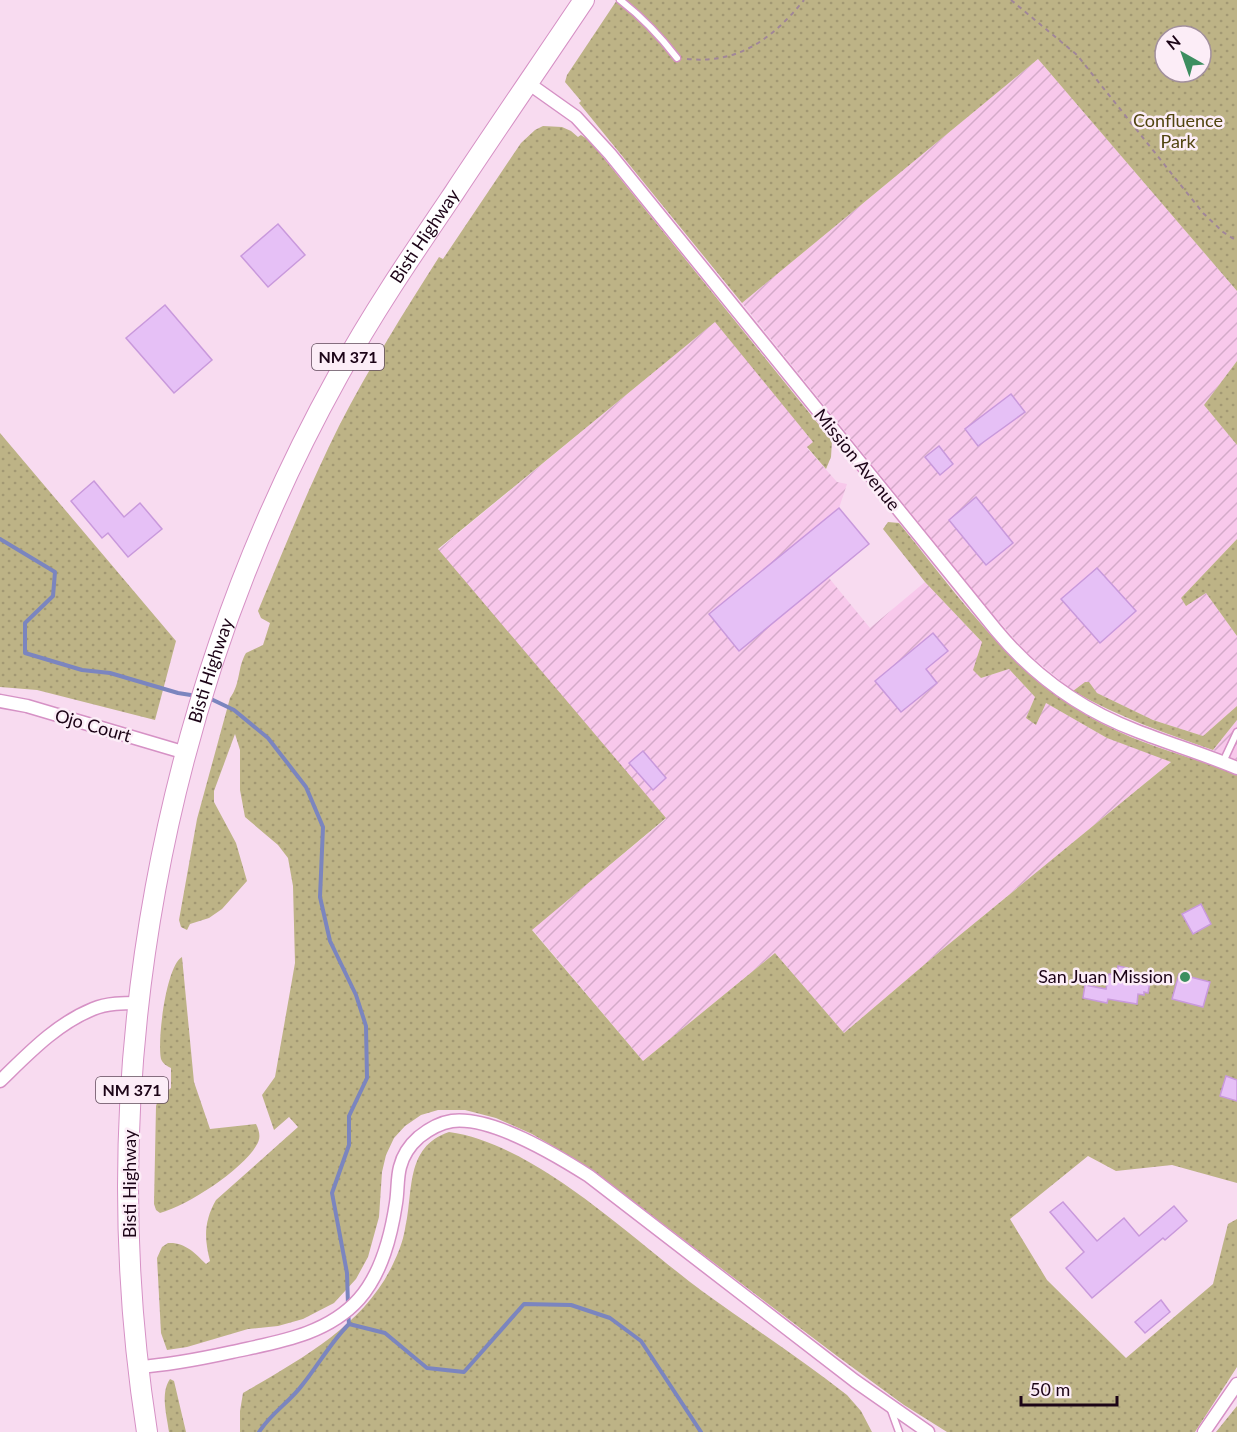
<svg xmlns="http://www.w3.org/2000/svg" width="1237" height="1432" font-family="Lato,sans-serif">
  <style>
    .industrial { fill: url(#industrial-furrows) }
    .green { fill: url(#green-dots); fill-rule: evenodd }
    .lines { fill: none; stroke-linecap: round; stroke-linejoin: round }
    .stream { stroke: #7b85bf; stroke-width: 4 }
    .building { fill: #e6c0f6; stroke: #c999dc; stroke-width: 1.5 }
    .service-casing { stroke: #d691c5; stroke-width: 9 }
    .minor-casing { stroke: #d691c5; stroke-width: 15 }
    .primary-casing { stroke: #d691c5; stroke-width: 22 }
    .path { stroke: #a08599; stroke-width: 2; stroke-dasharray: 4.5 4.5; stroke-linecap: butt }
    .service { stroke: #fff; stroke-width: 6 }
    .minor { stroke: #fff; stroke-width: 12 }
    .primary { stroke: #fff; stroke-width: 20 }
    .poi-dot { fill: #3c8e60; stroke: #fcedf7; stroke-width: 2 }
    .labels { text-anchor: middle; stroke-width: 5; stroke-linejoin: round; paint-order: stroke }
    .shield { fill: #fcedf7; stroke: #5f4a5a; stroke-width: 1.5 }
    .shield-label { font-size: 16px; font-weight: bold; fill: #1c0417 }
    .park-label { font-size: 18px; fill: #504410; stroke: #fcedf7 }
    .street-label { font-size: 18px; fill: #1c0417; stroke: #fcedf7 }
    .poi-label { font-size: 18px; fill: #1c0417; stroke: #fcedf7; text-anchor: end }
  </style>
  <defs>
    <pattern id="industrial-furrows" width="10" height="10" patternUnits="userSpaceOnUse" patternTransform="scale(1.5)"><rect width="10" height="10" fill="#f8c8eb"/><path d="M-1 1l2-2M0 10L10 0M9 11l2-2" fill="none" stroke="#d4aac9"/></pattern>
    <pattern id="green-dots" width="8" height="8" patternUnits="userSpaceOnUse" patternTransform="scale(1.5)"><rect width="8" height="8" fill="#bdb386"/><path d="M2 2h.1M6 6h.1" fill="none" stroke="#a29873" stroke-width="1.8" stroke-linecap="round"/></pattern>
  </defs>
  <rect width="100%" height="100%" fill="#f8dbf0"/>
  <g class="industrial">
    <path d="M1038 59 1237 291V361L1204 405 1237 445V539L1181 598 1206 593 1237 636V706L1203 736 1153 720 1097 693 1085 683 1073 691 1027 653 988 609 742 303Z"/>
    <path d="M716 321 813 442 807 448 837 482 847 484 839 508 869 544 829 578 870 628 925 582 982 642 981 678 1009 669 1035 697 1026 718 1046 703 1107 738 1172 761 938 953 844 1033 775 953 643 1061 532 929 666 819 438 550Z"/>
    <path d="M1237 720V760L1213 750Z"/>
  </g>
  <g class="green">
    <path d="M617 0H1237V291L1038 59 742 303 579 103 581 101 565 82 567 75ZM1165 36H1201V72H1165Z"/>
    <path d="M543 126 562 127 571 131 578 137 581 135 590 141 832 441 831 457 826 469 807 447 813 442 715 322 438 549 666 818 532 930 643 1061 775 953 844 1033 938 953 1171 762 1107 738 1046 703 1036 725 1026 718 1035 697 1009 669 981 678 973 670 982 642 925 582 883 529 888 522 899 523C961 599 1015 680 1105 725 1147 747 1194 757 1237 775V1183L1172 1165 1116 1171 1088 1156 1010 1219 1047 1280 1126 1358 1213 1284 1228 1224 1237 1219V1367L1195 1432H947L904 1405 837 1356 610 1184 566 1154 532 1134 496 1118 465 1110H438L421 1115 405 1126 394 1138 386 1155 382 1172 379 1217 368 1257 356 1279 334 1303 303 1319 278 1326 248 1329 187 1347 167 1350 161 1333 157 1258 162 1247 168 1243C185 1242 195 1253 206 1264L210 1261C204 1238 204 1221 216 1200L298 1127 289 1117 274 1130 262 1095 275 1077 295 963 293 886 288 858 278 845 245 817 240 790V750L235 734 214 791V802L236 843 247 881 222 909 209 918 190 924 187 930 181 927 179 920 197 819 230 698C241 683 237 668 246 653L263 645 270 623 261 618 258 611C284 549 309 486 339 426 369 368 404 312 439 257L443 259 521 143 535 130Z"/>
    <path d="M1237 361V445L1204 405Z"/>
    <path d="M0 433 176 641 155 720 37 690 0 687Z"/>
    <path d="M1237 539V636L1206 593 1186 606 1181 598Z"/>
    <path d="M1085 682H1089L1097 693 1153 720 1203 736 1237 706V720L1213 750C1165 733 1118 717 1073 691Z"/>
    <path d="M182 957 194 1082 210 1129 256 1124C260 1132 261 1139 256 1146 242 1170 187 1206 160 1213L156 1210 154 1204 156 1106 159 1097 171 1088V1068C167 1066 163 1064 161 1059 157 1041 166 966 182 957Z"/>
    <path d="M449 1132C536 1144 632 1239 702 1291 750 1326 800 1358 847 1395L861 1411 872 1432H240V1411L243 1393C299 1360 364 1326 393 1264 398 1254 403 1241 405 1229 414 1193 404 1147 449 1132Z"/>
    <path d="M170 1379 174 1381 186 1432H169C167 1416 160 1393 170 1379Z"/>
    <path d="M1237 1406V1432H1216Z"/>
  </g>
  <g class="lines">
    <g class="stream">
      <path d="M0 539 55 572 53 596 25 623V653L82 670 110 673 178 693 197 696"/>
      <path d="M211 699 234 710 268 738 306 787 323 827 320 897 330 941 356 995 366 1026 367 1078 349 1116V1145L332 1193 347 1273 348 1305"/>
      <path d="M349 1324 385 1333 427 1368 464 1372 524 1304 571 1305 610 1318 641 1341 701 1432"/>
      <path d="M259 1432C272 1412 290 1402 303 1384 319 1364 331 1342 349 1324L348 1312"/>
    </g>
  </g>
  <g class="building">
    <path d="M278 224 305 255 268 287 241 256Z"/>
    <path d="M165 305 212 360 174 393 126 338Z"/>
    <path d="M1011 394 1025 412 978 446 965 429Z"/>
    <path d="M939 446 953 464 940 475 925 457Z"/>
    <path d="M94 481 124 517 140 503 162 529 128 557 108 533 102 538 71 501Z"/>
    <path d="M976 497 1013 543 986 565 949 520Z"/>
    <path d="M839 508 869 544 739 651 709 614Z"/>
    <path d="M1097 568 1136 611 1100 643 1061 599Z"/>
    <path d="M933 633 948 651 926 669 937 683 901 712 875 681Z"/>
    <path d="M643 751 666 778 653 790 629 763Z"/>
    <path d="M1201 904 1211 924 1193 934 1182 914Z"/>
    <path d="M1118 966 1128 968 1126 977 1150 981 1148 993 1144 992V995L1138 994 1137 1004 1108 999 1107 1003 1083 998 1085 985 1106 989 1109 974 1117 975Z"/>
    <path d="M1179 974 1210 982 1203 1007 1172 999Z"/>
    <path d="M1226 1076 1237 1080V1101L1220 1096Z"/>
    <path d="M1063 1202 1097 1241 1124 1218 1139 1236 1174 1206 1187 1221 1165 1240 1163 1238 1092 1298 1066 1268 1084 1252 1050 1212Z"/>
    <path d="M1161 1300 1170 1312 1145 1333 1135 1322Z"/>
  </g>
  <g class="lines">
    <g class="service-casing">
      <g id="service">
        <path d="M620 0C642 17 660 36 677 58"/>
        <path d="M1223 762 1237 732"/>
        <path d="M891 1410 899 1432"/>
      </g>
    </g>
    <g class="minor-casing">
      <g id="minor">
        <path d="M528 83 576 117 610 154 996 630C1034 676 1082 710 1137 731 1170 744 1204 754 1237 768"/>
        <path d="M0 701 27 706 186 753"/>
        <path d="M0 1081C28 1054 56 1024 93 1009 107 1003 124 1003 139 1003"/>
        <path d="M138 1367C170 1365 200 1359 232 1352 277 1342 327 1335 359 1299 382 1273 391 1236 396 1203 398 1191 397 1178 400 1167 403 1155 411 1144 419 1137 429 1129 439 1123 452 1121 492 1116 556 1155 589 1176L855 1381 928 1432"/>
        <path d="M1204 1432 1237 1384"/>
      </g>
    </g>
    <g class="primary-casing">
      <g id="primary">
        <path id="s1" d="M147 1432C91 1073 162 693 338 376 373 312 414 252 454 193 497 128 541 64 584 0"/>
      </g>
    </g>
    <g class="path">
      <path d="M1011 0 1077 55 1203 213 1223 232 1237 241"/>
      <path d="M687 59C739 64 772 39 804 0"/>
    </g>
    <use href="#service" class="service"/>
    <use href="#minor" class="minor"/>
    <use href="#primary" class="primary"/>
  </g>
  <circle class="poi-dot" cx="1185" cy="977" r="6"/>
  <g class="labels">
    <g class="shield">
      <rect x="312" y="344" width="72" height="26" rx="4.5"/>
      <rect x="96" y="1077" width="72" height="26" rx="4.5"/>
    </g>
    <g class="shield-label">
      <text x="348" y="363">NM 371</text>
      <text x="132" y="1096">NM 371</text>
    </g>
    <g class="park-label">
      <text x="1178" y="127">Confluence<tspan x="1178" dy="21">Park</tspan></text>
    </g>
    <g class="street-label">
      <text dy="6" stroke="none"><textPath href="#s1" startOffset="1257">Bisti Highway</textPath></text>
      <text transform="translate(857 460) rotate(51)" y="6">Mission Avenue</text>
      <text dy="6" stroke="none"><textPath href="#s1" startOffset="771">Bisti Highway</textPath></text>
      <text transform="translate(93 726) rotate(16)" y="6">Ojo Court</text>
      <text transform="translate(130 1184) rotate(-90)" y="6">Bisti Highway</text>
    </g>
    <g class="poi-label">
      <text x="1173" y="983">San Juan Mission</text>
    </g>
  </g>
  <g transform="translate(1183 54) rotate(320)"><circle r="28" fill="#fcedf7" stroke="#a2909d" stroke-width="1.5"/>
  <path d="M0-4.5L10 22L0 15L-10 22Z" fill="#3c8e60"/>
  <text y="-9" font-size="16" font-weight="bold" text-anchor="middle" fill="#1c0417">N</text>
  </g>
  <path d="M1021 1396v9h96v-9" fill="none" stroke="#1c0417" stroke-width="3"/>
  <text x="1030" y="1396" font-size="18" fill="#1c0417" stroke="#fcedf7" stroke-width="4.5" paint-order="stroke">50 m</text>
</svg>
